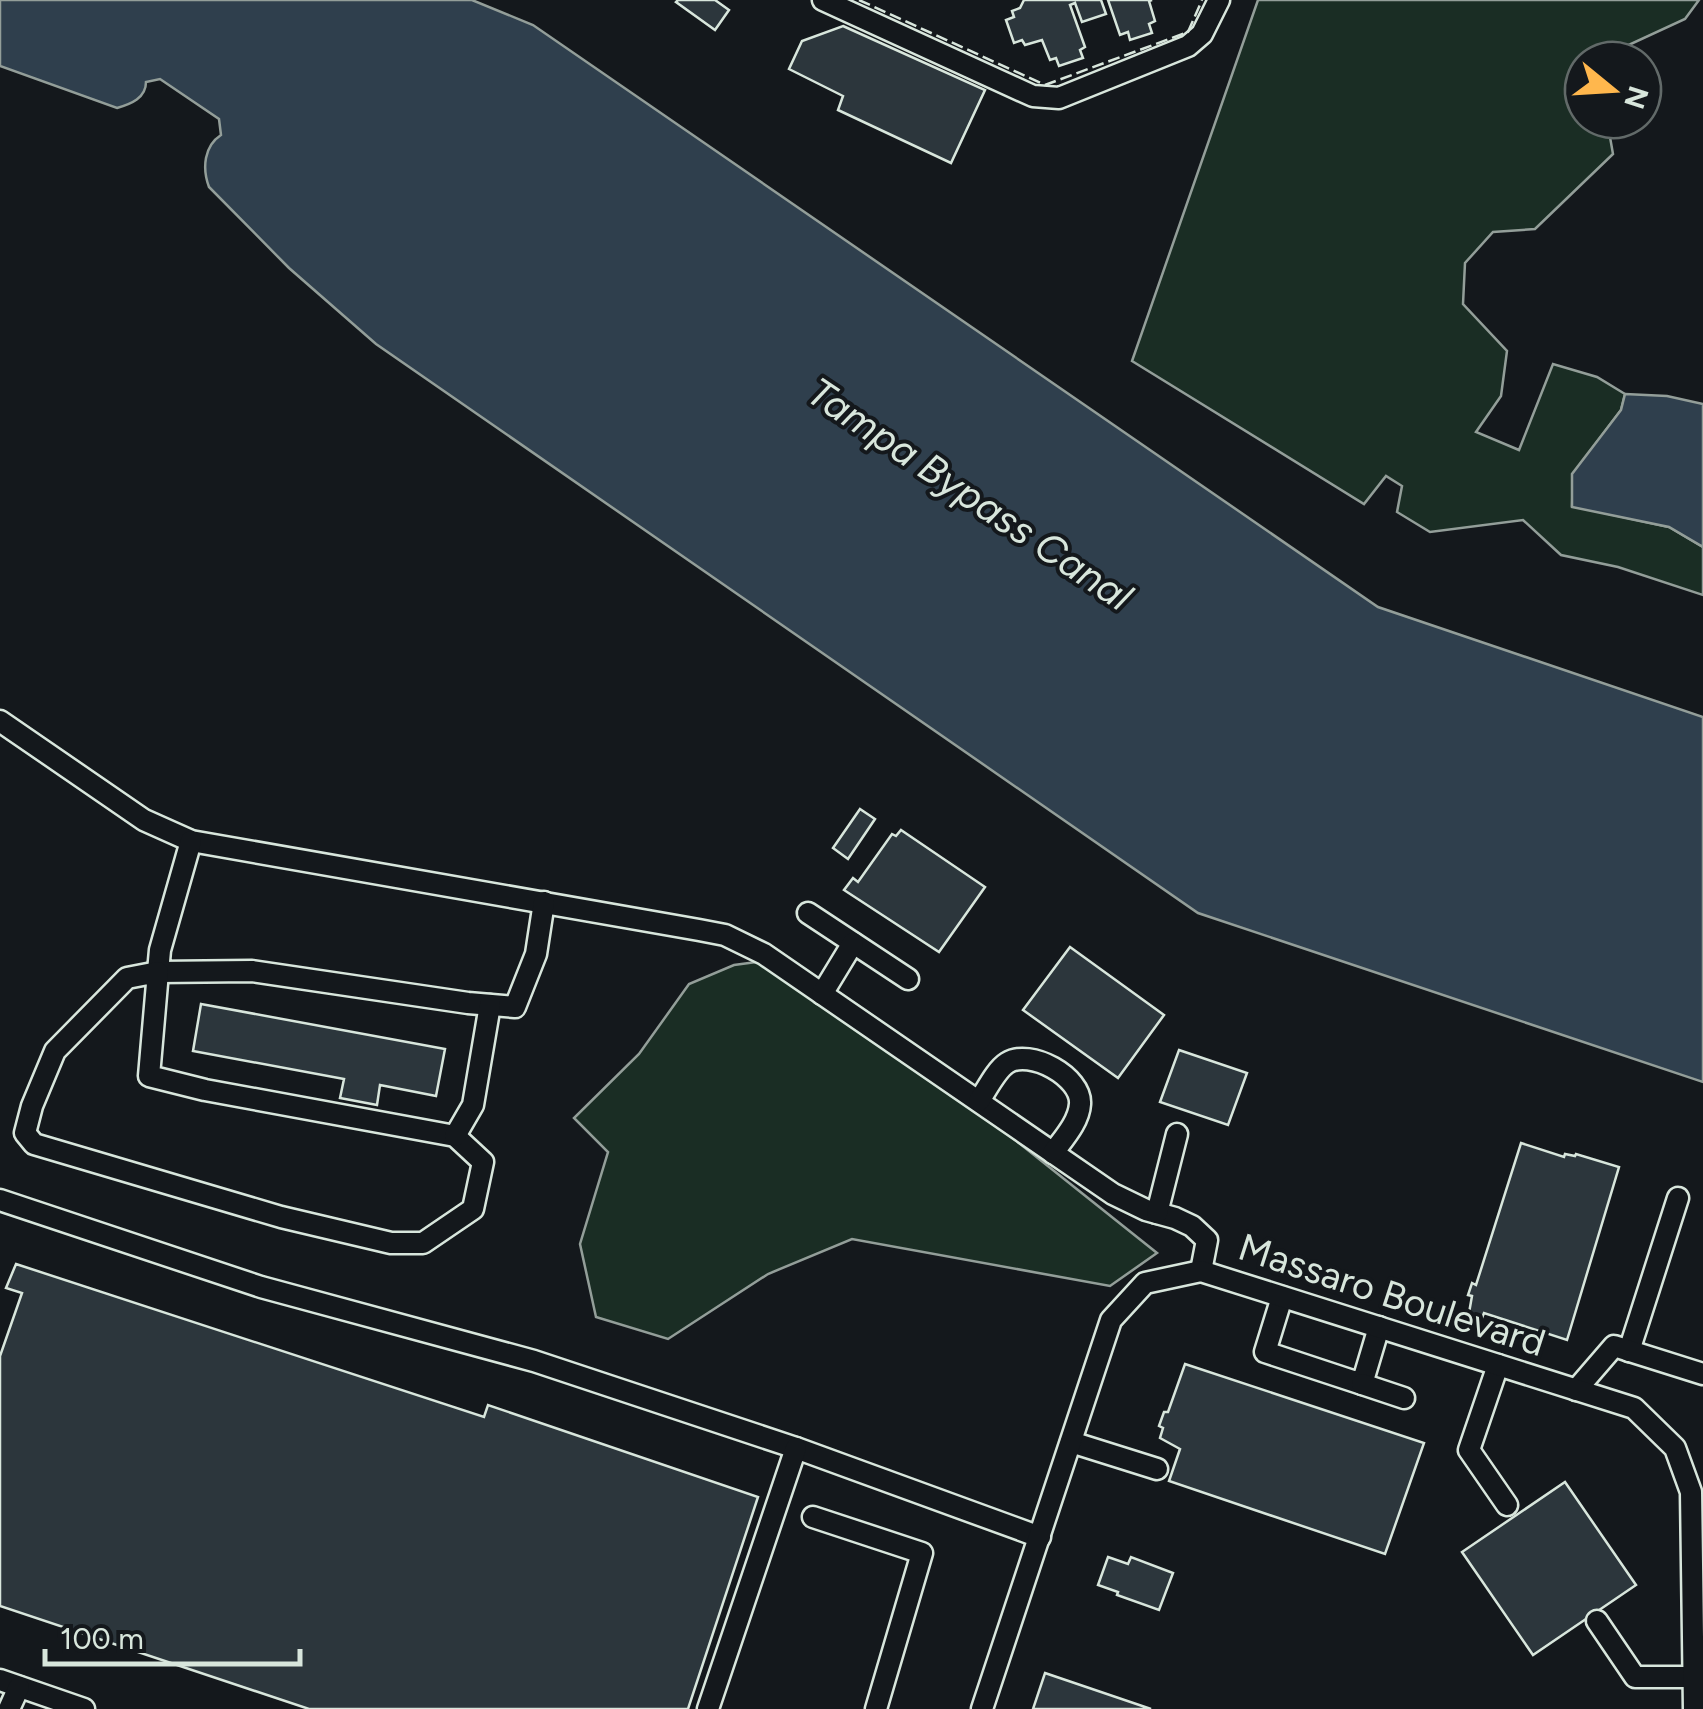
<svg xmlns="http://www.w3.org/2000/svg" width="1703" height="1709" font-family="Figtree,sans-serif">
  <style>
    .green { fill: #1a2d24; stroke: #939e99; stroke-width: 2.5 }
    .water { fill: #2f3f4d; stroke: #939e99; stroke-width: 2.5 }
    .building { fill: #2c363c; stroke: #d8e6dc; stroke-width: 2.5 }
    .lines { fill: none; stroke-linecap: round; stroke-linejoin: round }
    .minor-casing { stroke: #d8e6dc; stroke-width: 25 }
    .minor { stroke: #14181c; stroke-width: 20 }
    .fence { stroke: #d8e6dc; stroke-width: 2.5; stroke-dasharray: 12 5; stroke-linecap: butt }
    .labels { text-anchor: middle; stroke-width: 8; stroke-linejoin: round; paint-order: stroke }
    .street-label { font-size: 38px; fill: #d8e6dc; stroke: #14181c }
    .water-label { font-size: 40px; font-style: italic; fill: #d8e6dc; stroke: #14181c }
  </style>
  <rect width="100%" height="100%" fill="#14181c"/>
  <g class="green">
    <path d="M1258 0H1699L1685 19 1622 48 1612 60H1583V120H1607L1613 154 1535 229 1493 232 1465 263 1463 304 1507 351 1501 396 1476 432 1519 450 1553 364 1597 377 1625 394 1621 410 1573 474 1572 506 1669 527 1703 547V595L1618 567 1561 555 1523 520 1430 532 1397 512 1402 486 1386 476 1364 504 1132 361Z"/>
    <path d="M787 958 1157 1253 1110 1286 852 1239 768 1274 668 1339 596 1317 580 1244 608 1152 574 1118 639 1054 689 984 734 965Z"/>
  </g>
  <g class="water">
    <path d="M0 0H472L533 25 1378 607 1703 717V1082L1198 913 376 344 289 268 209 187C202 168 204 146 221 135L219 119 160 79 146 82C146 98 131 104 117 108L0 66Z"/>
    <path d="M1625 394 1667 396 1703 404V547L1669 527 1572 507V474L1621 410Z"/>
  </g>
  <g class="building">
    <path d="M678 0H715L729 10 715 30 676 2Z"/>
    <path d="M1024 0H1101L1106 14 1082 22 1075 3 1070 5 1085 47 1080 50 1083 58 1059 66 1056 58 1050 60 1042 40 1025 45 1022 40 1014 43 1006 20 1014 17 1012 11 1020 8Z"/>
    <path d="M1108 0H1152L1149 1 1155 21 1149 24 1152 33 1130 40 1128 32 1120 35Z"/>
    <path d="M843 26 985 90 951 163 838 110 843 96 789 69 802 41Z"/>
    <path d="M860 809 875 819 848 859 833 848Z"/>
    <path d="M901 830 985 887 939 952 844 890 853 878 858 882 892 834 896 836Z"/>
    <path d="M1070 947 1164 1015 1118 1078 1023 1010Z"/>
    <path d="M201 1004 445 1049 436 1096 380 1085 377 1105 340 1098 344 1079 193 1051Z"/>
    <path d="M1179 1050 1247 1073 1228 1125 1160 1102Z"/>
    <path d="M1521 1143 1564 1157 1565 1154 1575 1156 1576 1154 1619 1167 1567 1340 1484 1313 1482 1318 1469 1313 1472 1296 1468 1295 1472 1283 1476 1285Z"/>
    <path d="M16 1264 484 1417 488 1405 758 1497 688 1709H309L0 1606V1356L22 1293 6 1288Z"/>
    <path d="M1185 1364 1424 1443 1385 1554 1169 1481 1180 1449 1160 1438 1163 1428 1159 1426 1164 1412H1168Z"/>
    <path d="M1565 1482 1636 1585 1533 1655 1462 1552Z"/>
    <path d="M1108 1557 1128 1564 1131 1557 1173 1573 1159 1610 1117 1595 1118 1592 1098 1585Z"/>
    <path d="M1045 1673 1151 1709H1033Z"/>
  </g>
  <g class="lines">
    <g class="minor-casing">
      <g id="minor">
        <path d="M823 0 1033 96 1059 98 1188 46 1202 34 1219 0"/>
        <path d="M0 721 144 820 191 841 699 930 725 935 764 954 1113 1194 1146 1210 1175 1218 1192 1226 1207 1240 1201 1271"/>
        <path d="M191 841 160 950 158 972 252 971 468 1003 515 1007 536 954 544 902"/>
        <path d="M808 913 908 979"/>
        <path d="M158 972 149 1076 205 1090 455 1136 483 1162 473 1209 423 1243H391L281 1217 34 1144 25 1133 32 1106 55 1051 127 978Z"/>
        <path d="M822 994 853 943"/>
        <path d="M979 1101C987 1089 996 1070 1007 1063 1030 1048 1082 1077 1080 1104 1079 1122 1063 1139 1053 1153"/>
        <path d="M455 1136 473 1105 490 1005"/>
        <path d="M0 1200 261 1287 534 1361 796 1448 1040 1537"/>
        <path d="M1157 1213 1177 1134"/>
        <path d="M1282 1297 1265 1352 1362 1384 1379 1327"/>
        <path d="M1629 1351 1678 1198"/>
        <path d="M1498 1365 1469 1450 1507 1505"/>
        <path d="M1362 1384 1404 1398"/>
        <path d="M1576 1390 1614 1346 1703 1374"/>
        <path d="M1071 1442 1157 1469"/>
        <path d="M813 1517 922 1553 876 1709"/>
        <path d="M1597 1621 1635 1677H1693"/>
        <path d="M0 1680 84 1709"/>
        <path d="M9 1709 19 1687"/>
        <path d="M708 1709 796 1448"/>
        <path d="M982 1709 1111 1320 1145 1283 1201 1271 1634 1408 1675 1448 1691 1492 1694 1709"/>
      </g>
    </g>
    <use href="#minor" class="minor"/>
    <path class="fence" d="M859 0 1045 85 1188 32 1202 0"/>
  </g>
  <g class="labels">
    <g class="street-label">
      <text transform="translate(1392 1295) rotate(18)" y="13">Massaro Boulevard</text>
    </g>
    <g class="water-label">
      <text transform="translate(970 494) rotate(34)" y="14">Tampa Bypass Canal</text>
    </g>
  </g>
  <g transform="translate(1613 90) rotate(108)"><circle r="48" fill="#14181c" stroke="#626a69" stroke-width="2.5"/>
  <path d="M0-8L18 38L0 25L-18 38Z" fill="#ffb74d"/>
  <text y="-15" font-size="28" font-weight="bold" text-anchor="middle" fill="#d8e6dc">N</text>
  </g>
  <path d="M45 1649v15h255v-15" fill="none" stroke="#d8e6dc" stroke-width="5"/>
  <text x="60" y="1649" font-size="30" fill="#d8e6dc" stroke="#14181c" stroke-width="8" paint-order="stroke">100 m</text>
</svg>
